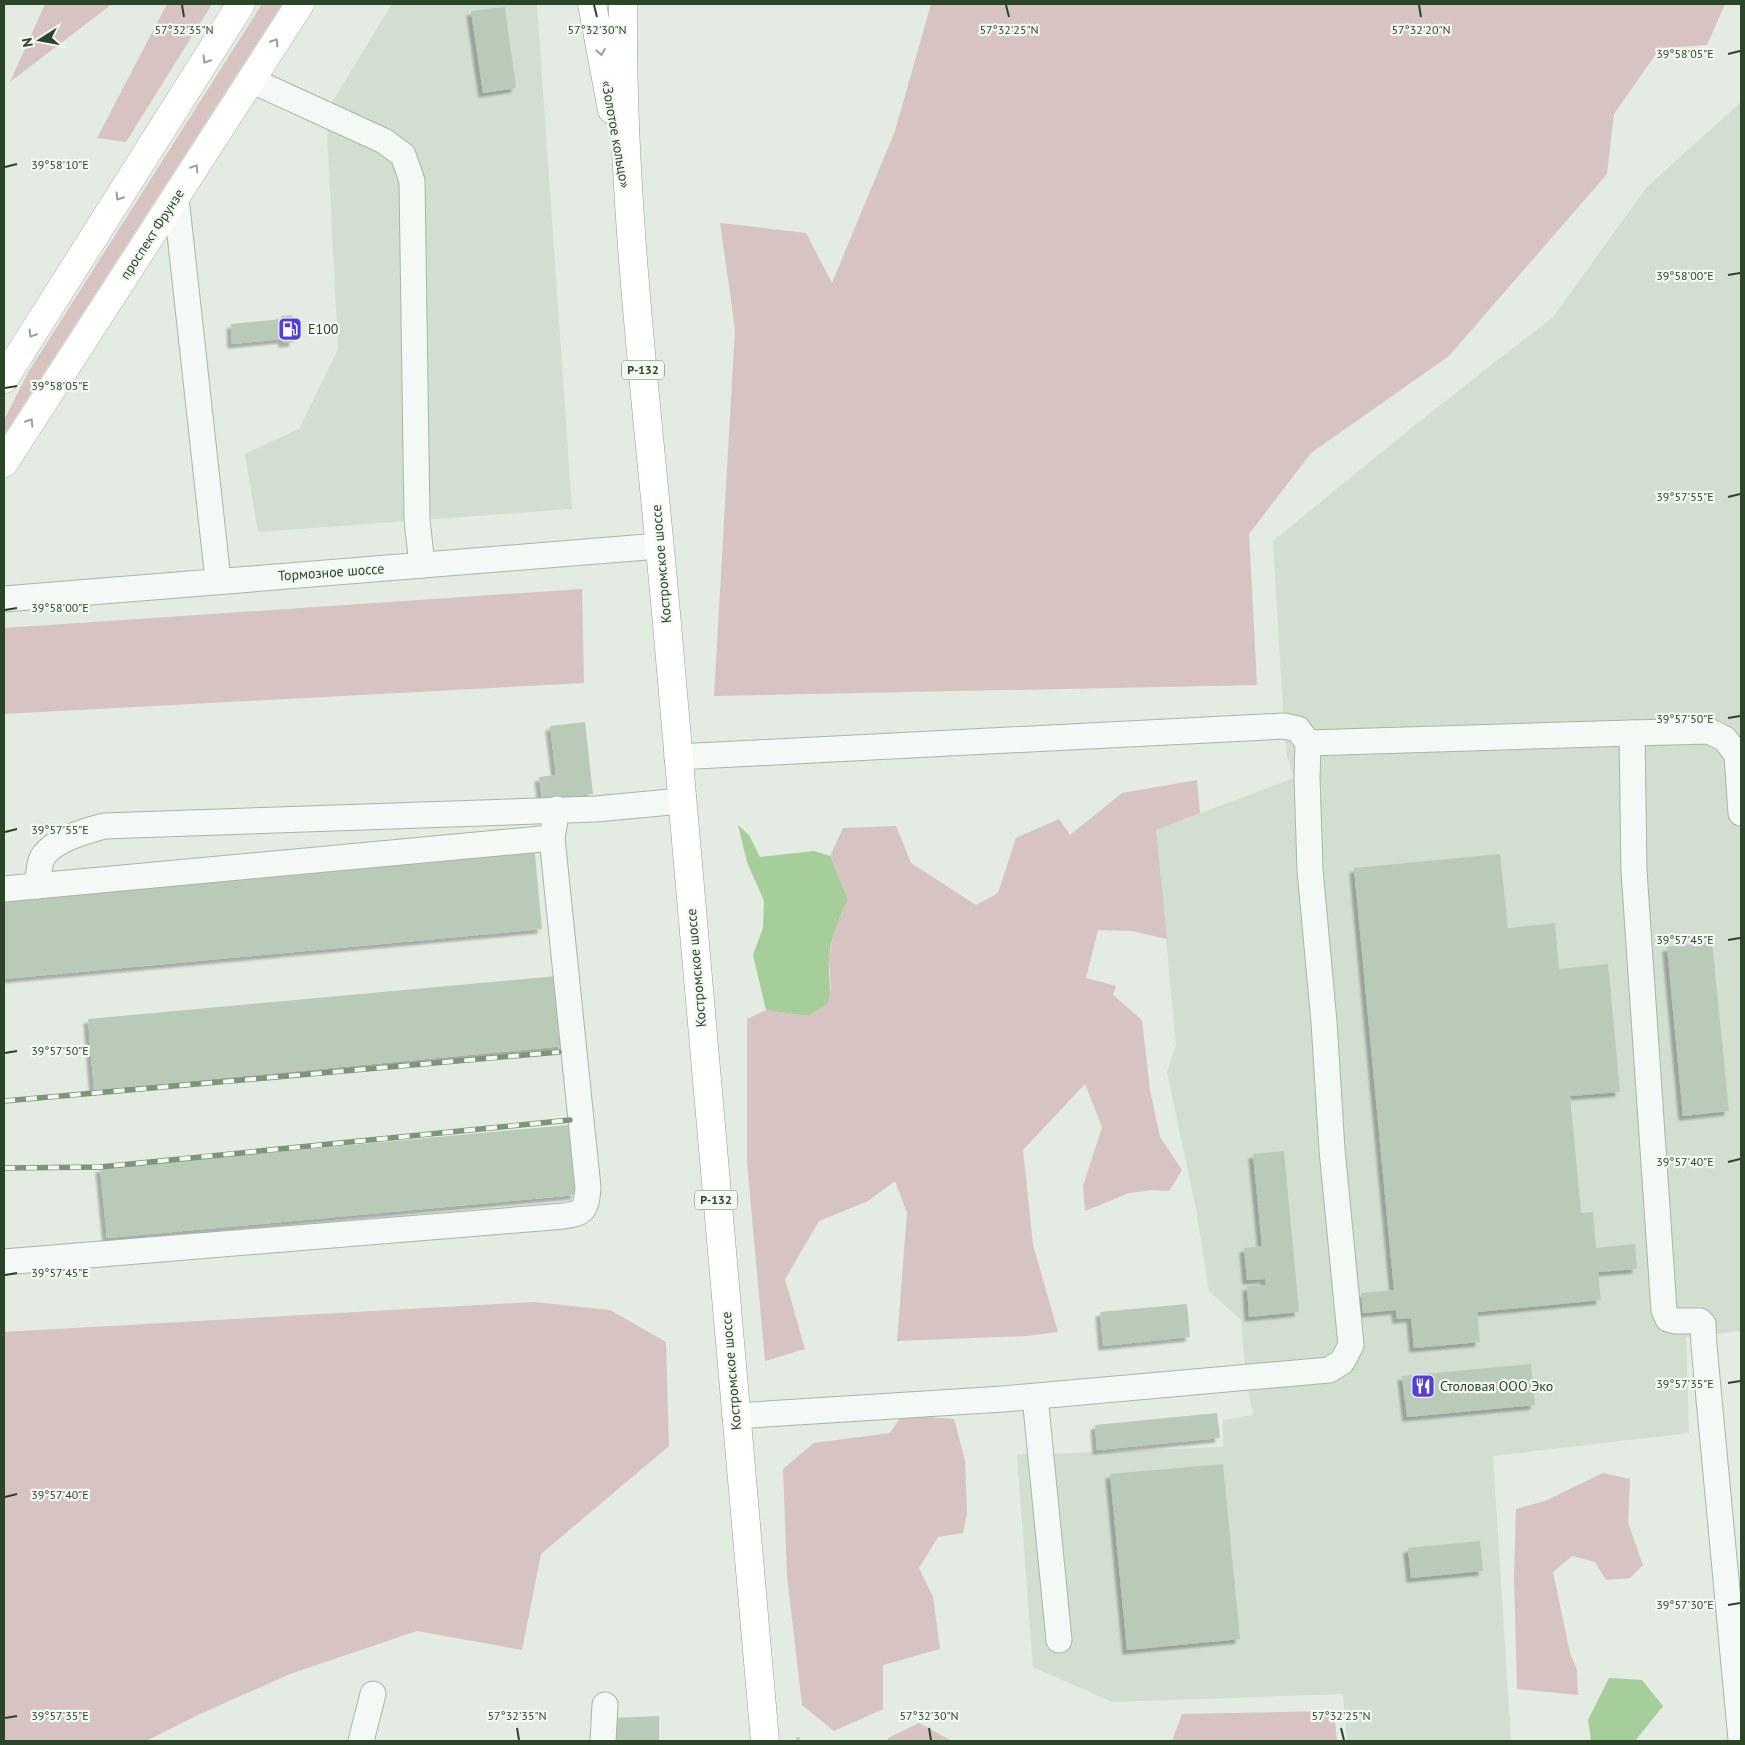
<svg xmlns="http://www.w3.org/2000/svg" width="1745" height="1745" font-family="'PT Sans',sans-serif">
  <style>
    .built { fill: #d1ded0 }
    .green { fill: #d6c3c2 }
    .water { fill: #a5ce9a }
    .building { fill: #bacab9; filter: url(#shadow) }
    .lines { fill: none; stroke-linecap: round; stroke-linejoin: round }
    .minor-casing { stroke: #a8b6a6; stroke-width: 27 }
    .major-casing { stroke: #a3b8a0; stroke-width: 29 }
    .highway-casing { stroke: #8ba388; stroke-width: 29 }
    .path { stroke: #bcc7bc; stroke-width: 3; stroke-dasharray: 4 4; stroke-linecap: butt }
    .minor { stroke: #f5f9f5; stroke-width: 25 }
    .major { stroke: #fff; stroke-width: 28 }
    .highway { stroke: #fff; stroke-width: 28 }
    .rail-casing { stroke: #7d967a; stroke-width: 5.5 }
    .rail { stroke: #f3f8f2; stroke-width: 4; stroke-dasharray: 11; stroke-linecap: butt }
    .oneway { stroke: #95a294 }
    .ticks { fill: none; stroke: #2b4528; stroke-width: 2 }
    .labels { text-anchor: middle; stroke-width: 4.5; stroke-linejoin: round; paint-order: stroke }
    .shield { fill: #f3f8f2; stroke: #677b65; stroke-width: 1 }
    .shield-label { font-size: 12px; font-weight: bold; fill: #2b4528 }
    .street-label { font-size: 14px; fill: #2b4528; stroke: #f3f8f2 }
    .poi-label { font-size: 14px; fill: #2b4528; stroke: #f3f8f2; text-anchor: start }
    .ticks-label { font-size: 12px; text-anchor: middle; fill: #2b4528; stroke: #f3f8f2; stroke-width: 4.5; stroke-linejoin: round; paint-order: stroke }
  </style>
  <defs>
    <filter id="shadow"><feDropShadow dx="-4.5" dy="4.5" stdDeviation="1" flood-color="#0004"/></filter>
  </defs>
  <rect width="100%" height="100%" fill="#e3ebe2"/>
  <g class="built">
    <path d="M392 4H537L572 509 258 532 245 454 299 429 338 349 326 112Z"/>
    <path d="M1741 102V1331L1686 1337 1689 1433 1493 1456 1511 1741H1347L1343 1694 1112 1702 1033 1667 1017 1455 1223 1447V1420L1253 1415 1246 1378 1241 1320 1209 1291 1196 1209 1167 1072 1176 1045 1156 830 1294 778 1287 756 1284 726 1273 541 1420 421 1553 317 1647 187Z"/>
  </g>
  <g class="green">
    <path d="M45 4H112L10 82Z"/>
    <path d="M167 4H212L126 142 97 138Z"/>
    <path d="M262 4H282L4 435V420L29 371Z"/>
    <path d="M931 4H1725L1707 45 1660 48 1614 114 1607 174 1449 356 1311 453 1249 534 1257 685 714 696 735 329 720 223 806 233 832 283 895 131Z"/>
    <path d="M582 589 584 683 4 714V628Z"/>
    <path d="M1197 780 1200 813 1156 830 1167 939 1132 931 1098 930 1086 978 1116 986 1113 995 1142 1020 1150 1090 1160 1137 1182 1170 1169 1191 1152 1190 1129 1193 1085 1211 1083 1186 1102 1127 1085 1084 1023 1150 1033 1245 1058 1332 1026 1336 897 1341 907 1213 895 1181 868 1201 819 1221 785 1279 805 1349 765 1361 747 1162V1019L766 1010 808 1016 831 990 829 960 834 931 848 899 830 856 843 828 896 826 911 863 976 905 998 893 1016 838 1059 819 1070 835 1122 793Z"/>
    <path d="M534 1302 610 1310 666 1342 669 1446 541 1554 522 1650 417 1631 290 1674 200 1714 146 1741H4V1332Z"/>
    <path d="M902 1415 954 1419 965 1461 967 1514 963 1533 938 1537 919 1568 933 1597 940 1649 883 1665V1709L834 1731 802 1705 787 1576 783 1469 814 1443 890 1433Z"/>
    <path d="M1603 1473 1630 1479 1628 1523 1643 1565 1630 1578 1606 1580 1595 1562 1572 1556 1553 1572 1570 1653 1577 1670 1578 1695 1517 1689 1514 1577 1516 1509 1545 1501Z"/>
    <path d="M1334 1711 1337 1741H1172L1182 1714Z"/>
    <path d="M919 1723 952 1741H888V1738Z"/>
  </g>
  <g class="water">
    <path d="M738 825 749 835 760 857 814 851 830 856 848 899C839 919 830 938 829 960 828 976 832 986 828 1003L808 1016 766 1010 753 955 763 928 764 901 747 862Z"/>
    <path d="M1609 1678 1642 1680 1663 1706 1635 1741H1591L1588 1720Z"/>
  </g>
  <g class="building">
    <path d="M505 7 516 88 483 93 471 11Z"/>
    <path d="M292 315 294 342 283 343V339L232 344 231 324 281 319V316Z"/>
    <path d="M585 722 593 794 542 800 539 777 556 775 550 726Z"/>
    <path d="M534 844 542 929 4 979V892Z"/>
    <path d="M1500 854 1508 928 1555 923 1559 969 1608 964 1620 1092 1570 1096 1581 1213 1593 1212 1596 1248 1635 1244 1637 1269 1598 1272 1601 1300 1477 1312 1480 1342 1414 1348 1411 1318 1397 1319 1396 1310 1363 1313 1361 1293 1394 1290 1354 868Z"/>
    <path d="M1712 942 1729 1111 1683 1116 1667 947Z"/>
    <path d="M557 976 564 1046 94 1090 88 1019Z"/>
    <path d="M569 1125 576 1195 107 1238 100 1168Z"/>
    <path d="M1284 1151 1299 1312 1249 1317 1247 1286 1266 1285 1265 1279 1247 1280 1244 1248 1262 1246 1253 1154Z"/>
    <path d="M1187 1304 1190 1337 1103 1346 1100 1312Z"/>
    <path d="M1531 1364 1535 1405 1407 1417 1402 1376Z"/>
    <path d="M1217 1413 1220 1438 1097 1450 1095 1425Z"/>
    <path d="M1223 1464 1240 1639 1127 1650 1110 1474Z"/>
    <path d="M1480 1541 1483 1571 1411 1578 1408 1548Z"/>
    <path d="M659 1716V1741H614L612 1718Z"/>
  </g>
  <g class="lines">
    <g class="minor-casing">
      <g id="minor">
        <path d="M251 80 384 141 403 155 412 181 417 520 422 565"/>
        <path d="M176 198 218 580"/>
        <path d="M4 599 659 546"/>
        <path d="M1308 743 1632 733"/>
        <path d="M677 757 1284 726 1298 729 1308 743 1307 777 1310 870 1324 1022 1332 1150 1351 1345 1342 1362 1329 1370 1003 1399 735 1416"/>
        <path d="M1741 813 1737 755 1725 739 1709 731 1632 733 1634 871 1664 1310 1668 1319 1675 1321H1700L1703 1324 1704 1346 1741 1739"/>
        <path d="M38 886C39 876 38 863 44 855 56 839 86 831 104 826L596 809 681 801"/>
        <path d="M4 889 552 838"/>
        <path d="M4 1262 564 1216C585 1213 586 1209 588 1188L552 838 557 809"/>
        <path d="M1035 1397 1059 1640"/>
        <path d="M361 1741 373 1694"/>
        <path d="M603 1741 605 1705"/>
      </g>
    </g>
    <g class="major-casing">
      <g id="major">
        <path d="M4 379 241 4"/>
        <path d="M4 463 300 4"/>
      </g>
    </g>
    <g class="highway-casing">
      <g id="highway">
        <path d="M592 4 612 110"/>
        <path d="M623 4C621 223 652 441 670 659 701 1020 731 1381 765 1741"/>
      </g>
    </g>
    <path class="path" d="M798 1737V1741"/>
    <use href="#minor" class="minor"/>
    <use href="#major" class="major"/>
    <use href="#highway" class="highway"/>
    <g class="rail-casing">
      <g id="rail">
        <path d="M4 1101 559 1052"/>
        <path d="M4 1168 100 1167 570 1120"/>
      </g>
    </g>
    <use href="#rail" class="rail"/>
  </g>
  <defs><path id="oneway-chevron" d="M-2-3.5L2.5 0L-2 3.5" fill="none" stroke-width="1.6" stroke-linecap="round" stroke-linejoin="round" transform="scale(1.25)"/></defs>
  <g class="oneway">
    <use href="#oneway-chevron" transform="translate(275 42) rotate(-58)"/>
    <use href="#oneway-chevron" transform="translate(601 52) rotate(80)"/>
    <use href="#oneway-chevron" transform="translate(206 60) rotate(122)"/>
    <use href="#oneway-chevron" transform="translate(195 168) rotate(-57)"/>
    <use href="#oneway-chevron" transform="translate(119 197) rotate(122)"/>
    <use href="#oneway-chevron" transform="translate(32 334) rotate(122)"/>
    <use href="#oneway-chevron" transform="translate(30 422) rotate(-57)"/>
  </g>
  <path class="ticks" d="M182 5 184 17M594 5 597 17M1006 5 1009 17M1419 5 1421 17M1728 54 1740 51M5 167 17 164M1728 275 1740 273M5 388 17 386M1728 497 1740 494M5 610 17 608M1728 718 1740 716M5 832 17 829M1728 940 1740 938M5 1053 17 1051M1728 1162 1740 1159M5 1275 17 1273M1728 1383 1740 1381M5 1497 17 1494M1728 1605 1740 1603M5 1718 17 1716M517 1728 519 1740M929 1728 931 1740M1341 1728 1344 1740"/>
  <defs>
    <g id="fuel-square" transform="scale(1.25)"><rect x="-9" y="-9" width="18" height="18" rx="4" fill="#533eda" stroke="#f3f8f2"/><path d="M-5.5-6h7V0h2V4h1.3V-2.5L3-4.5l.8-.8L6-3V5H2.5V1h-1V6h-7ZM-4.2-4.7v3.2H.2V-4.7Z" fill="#fff"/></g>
    <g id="restaurant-square" transform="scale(1.25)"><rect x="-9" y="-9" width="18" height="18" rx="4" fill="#533eda" stroke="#f3f8f2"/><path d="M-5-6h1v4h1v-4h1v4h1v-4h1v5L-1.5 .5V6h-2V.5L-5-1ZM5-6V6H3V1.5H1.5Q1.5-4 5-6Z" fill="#fff"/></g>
  </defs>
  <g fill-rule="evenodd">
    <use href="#fuel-square" x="290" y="329"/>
    <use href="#restaurant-square" x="1423" y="1386"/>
  </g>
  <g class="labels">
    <g class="shield">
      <rect x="622" y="360.5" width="42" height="19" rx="4"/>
      <rect x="695" y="1190.5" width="42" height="19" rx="4"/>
    </g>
    <g class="shield-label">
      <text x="643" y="374">Р-132</text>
      <text x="716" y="1204">Р-132</text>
    </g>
    <g class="street-label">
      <text transform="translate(616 134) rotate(80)" y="5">«Золотое кольцо»</text>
      <text transform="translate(152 234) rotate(-57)" y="5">проспект Фрунзе</text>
      <text transform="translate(661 564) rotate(-95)" y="5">Костромское шоссе</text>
      <text transform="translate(331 572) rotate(-4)" y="5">Тормозное шоссе</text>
      <text transform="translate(696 968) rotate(-95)" y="5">Костромское шоссе</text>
      <text transform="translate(731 1371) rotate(-95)" y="5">Костромское шоссе</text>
    </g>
    <g class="poi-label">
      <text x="308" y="334">E100</text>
      <text x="1440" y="1391">Столовая ООО Эко</text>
    </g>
  </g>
  <g class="ticks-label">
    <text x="184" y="34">57°32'35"N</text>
    <text x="597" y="34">57°32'30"N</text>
    <text x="1009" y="34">57°32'25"N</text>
    <text x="1421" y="34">57°32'20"N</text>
    <text x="1685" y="58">39°58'05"E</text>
    <text x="60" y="169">39°58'10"E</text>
    <text x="1685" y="280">39°58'00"E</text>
    <text x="60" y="390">39°58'05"E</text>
    <text x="1685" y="501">39°57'55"E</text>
    <text x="60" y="612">39°58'00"E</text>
    <text x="1685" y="723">39°57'50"E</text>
    <text x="60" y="834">39°57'55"E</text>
    <text x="1685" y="944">39°57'45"E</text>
    <text x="60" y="1055">39°57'50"E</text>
    <text x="1685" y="1166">39°57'40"E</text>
    <text x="60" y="1277">39°57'45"E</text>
    <text x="1685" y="1388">39°57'35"E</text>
    <text x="60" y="1499">39°57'40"E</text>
    <text x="1685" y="1609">39°57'30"E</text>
    <text x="517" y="1720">57°32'35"N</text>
    <text x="929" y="1720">57°32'30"N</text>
    <text x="1341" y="1720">57°32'25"N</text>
    <text x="60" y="1720">39°57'35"E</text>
  </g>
  <rect width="1745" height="1745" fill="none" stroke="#2b4528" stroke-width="10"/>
  <g transform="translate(40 40) rotate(259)" stroke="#f3f8f2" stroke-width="4" paint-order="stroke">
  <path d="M0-4L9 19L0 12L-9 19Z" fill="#2b4528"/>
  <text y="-8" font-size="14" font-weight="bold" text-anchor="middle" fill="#2b4528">N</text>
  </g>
</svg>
